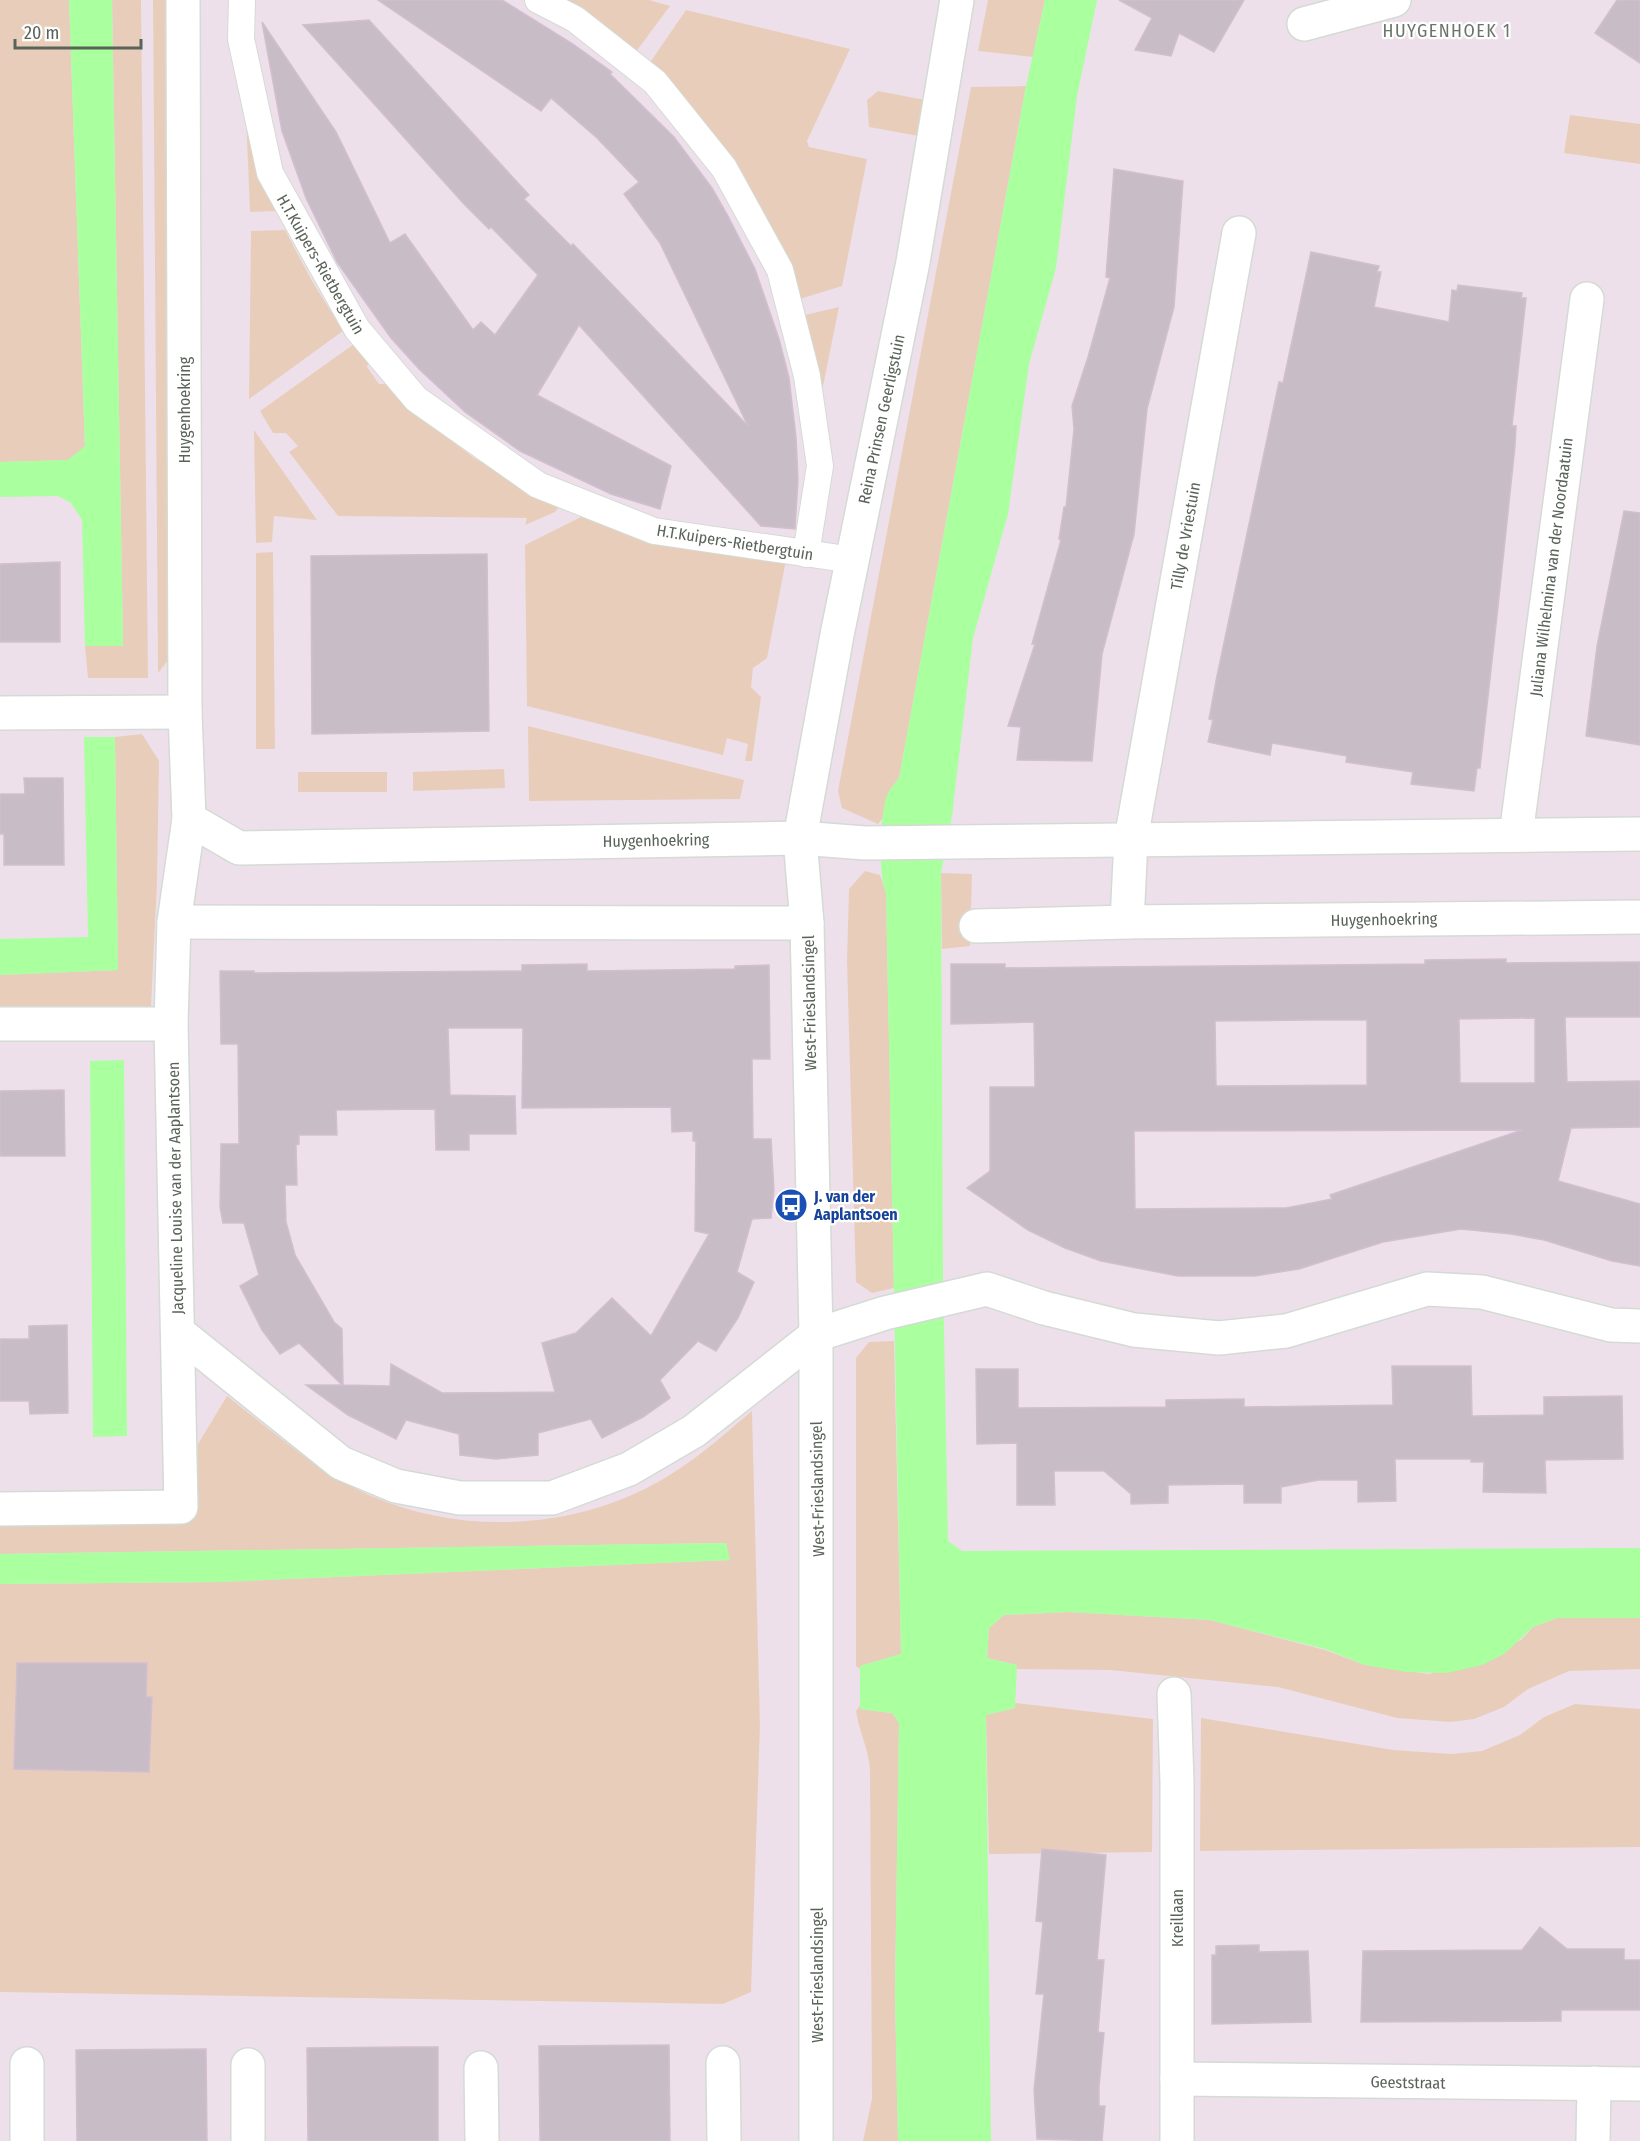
<svg xmlns="http://www.w3.org/2000/svg" width="1640" height="2141" font-family="'Fira Sans Condensed',sans-serif">
  <style>
    .green { fill: #e8ceba }
    .water { fill: #aaff9f }
    .building { fill: #c8bdc7; stroke: #d3bed0; stroke-width: 1.5; fill-rule: evenodd }
    .lines { fill: none; stroke-linecap: round; stroke-linejoin: round }
    .pedestrian-casing { stroke: #d3dbd4; stroke-width: 28 }
    .minor-casing { stroke: #d3dbd4; stroke-width: 36 }
    .pedestrian { stroke: #fff; stroke-width: 26 }
    .minor { stroke: #fff; stroke-width: 33 }
    .labels { text-anchor: middle; stroke-width: 4.5; stroke-linejoin: round; paint-order: stroke }
    .street-label { font-size: 16px; fill: #596359; stroke: #fff }
    .transit-label { font-size: 16px; font-weight: bold; fill: #164399; stroke: #fff; text-anchor: start }
    .neighbourhood-label { font-size: 18px; letter-spacing: 1.5px; fill: #6a756a; stroke: #fff }
  </style>
  <rect width="100%" height="100%" fill="#eee0eb"/>
  <g class="green">
    <path d="M0 0H69L85 447 68 460 0 462Z"/>
    <path d="M112 0H141L148 678H88L85 646 123 645Z"/>
    <path d="M153 0H165L169 659 158 673Z"/>
    <path d="M565 0H649L670 6 635 53Z"/>
    <path d="M988 0H1045L1033 57 978 51Z"/>
    <path d="M686 10 850 49 807 141 809 147 867 159 842 286 800 299C774 205 713 135 649 64Z"/>
    <path d="M1026 86 899 778 888 793 884 817 878 824 842 808 838 791 971 87Z"/>
    <path d="M878 91 925 100 919 136 869 127 867 100Z"/>
    <path d="M246 114 261 174 276 211 250 212Z"/>
    <path d="M1570 115 1640 124V164L1564 153Z"/>
    <path d="M285 230 312 281 343 331 249 399 251 231Z"/>
    <path d="M839 307 822 391 805 315Z"/>
    <path d="M354 344 369 361 367 367 379 384H387L436 429 474 458 559 507 555 512 525 525 527 518 338 516 289 452 298 446 286 433H273L260 411Z"/>
    <path d="M254 430 317 520 274 516 272 542 256 543Z"/>
    <path d="M583 516 649 539 703 552 787 555 767 658 753 668 751 687 761 697 752 761H745L748 744 727 738 723 755 527 706 525 545Z"/>
    <path d="M273 552 275 749H256V553Z"/>
    <path d="M528 726 744 780 740 799 529 801Z"/>
    <path d="M142 734 159 761 157 883 151 1007 0 1009V975L118 970 115 737Z"/>
    <path d="M504 769 505 788 413 791V772Z"/>
    <rect x="298" y="772" width="89" height="20"/>
    <path d="M865 871 880 875 886 893 894 1288 872 1293 856 1282 847 961 849 889Z"/>
    <path d="M941 873 972 874 970 946 942 949Z"/>
    <path d="M894 1341 901 1654 860 1666 861 1670 856 1666V1358L869 1342Z"/>
    <path d="M227 1396C270 1429 319 1473 369 1495 471 1540 598 1529 689 1462 711 1447 731 1428 752 1411L760 1725 751 1992 723 2004 0 1992V1584L220 1582 729 1560 726 1543 0 1554V1523L195 1519 198 1444Z"/>
    <path d="M1069 1612 1210 1620 1325 1650 1365 1665 1429 1674 1521 1640 1533 1627 1557 1618H1640V1669L1569 1671 1528 1689 1504 1707 1474 1719 1451 1722 1397 1718 1278 1687 1110 1670 1015 1669 1017 1665 987 1658 989 1628 1004 1615Z"/>
    <path d="M862 1703 860 1709 892 1713 899 1722 895 1993 898 2141H863L872 2099 870 1771C869 1749 859 1732 856 1711Z"/>
    <path d="M1015 1703 1153 1719 1152 1852 989 1854 986 1715 1015 1708Z"/>
    <path d="M1575 1704 1640 1709V1847L1200 1851 1201 1718 1393 1750 1452 1754 1482 1751 1520 1735 1544 1717Z"/>
  </g>
  <g class="water">
    <path d="M69 0H112L123 646H85L82 520 71 503 58 496 0 497V462L68 460 85 446Z"/>
    <path d="M1045 0H1097L1077 96 1056 268 1029 364 1008 514 973 638 952 816 941 873 943 1276 948 1541 962 1551 1640 1548V1618H1557L1533 1627 1504 1654 1482 1665 1447 1673 1406 1672 1365 1665 1325 1649 1210 1620 1069 1612 1004 1615 989 1628 987 1658 1017 1665 1015 1708 986 1715 991 2141H898L895 1993 899 1723 892 1713 860 1709V1666L901 1654 886 893C878 875 880 819 886 798 888 791 894 785 899 778L1026 86Z"/>
    <path d="M84 737H115L118 970 0 975V939L88 937Z"/>
    <path d="M124 1060 127 1436 93 1437 90 1061Z"/>
    <path d="M726 1543 730 1560 220 1582 0 1584V1554Z"/>
  </g>
  <g class="building">
    <path d="M378 0H502L573 44 612 72 610 74 674 137 712 188 728 216 755 269 779 339 789 378 796 437 798 479 795 529 761 526 579 325 537 395 671 466 660 509 611 494 520 451 465 412 419 369 391 338 337 262 306 198 282 131 262 22 336 132 390 243 405 234 473 330 481 322 495 335 538 275 491 227 489 229 463 203 303 25 369 20 529 195 524 199 571 246 573 244 748 426 660 243 624 194 639 182 597 138 551 98 541 111Z"/>
    <path d="M1119 0H1244L1214 52 1179 33 1171 56 1135 50 1152 18Z"/>
    <path d="M1617 0H1640V63L1595 33Z"/>
    <path d="M1114 169 1183 181 1174 307 1147 409 1134 534 1102 654 1092 761 1017 760 1021 727 1008 726 1035 644H1032L1061 540 1059 539 1064 507H1066L1074 429 1072 406 1088 357 1110 278 1106 277Z"/>
    <path d="M1311 252 1379 266 1377 272H1381L1374 307 1449 322 1452 290 1457 291 1458 285 1522 293 1521 298H1526L1512 426H1516L1515 446 1497 616 1480 768H1477L1474 791 1411 784 1413 772 1346 762 1347 756 1272 743 1270 755 1208 742 1213 720 1209 719 1217 676 1279 382 1283 383Z"/>
    <path d="M1624 511 1640 513V745L1586 736 1597 646Z"/>
    <path d="M487 554 489 731 312 734 311 556Z"/>
    <path d="M60 562V642H0V564Z"/>
    <path d="M24 778H63L64 865H4V834H0V794H25Z"/>
    <path d="M1506 959V963L1640 962V1017H1565L1567 1082 1640 1081V1127L1571 1128 1558 1181 1640 1204V1266L1612 1261 1544 1240 1511 1234 1461 1229 1383 1242 1299 1269 1255 1276H1178L1101 1261 1065 1248 1028 1230 967 1188 990 1171V1087H1035L1034 1022 951 1024V964H1005V968L1094 967 1425 964V960ZM1535 1018V1083H1460L1459 1019ZM1307 1020H1367V1085L1216 1086 1215 1021ZM1522 1130 1330 1195 1332 1199 1286 1208 1135 1209 1134 1131Z"/>
    <path d="M587 964V971L735 969V966L769 965 770 1059H752L753 1139H771L774 1190 771 1218 752 1219 737 1272 754 1282 738 1318 716 1351 698 1341 660 1380 670 1398 643 1417 602 1438 591 1419 538 1433V1455L496 1459 460 1455 459 1434 406 1420 396 1439 348 1415 306 1385H342L299 1343 280 1354 262 1330 240 1286 259 1275 244 1223H223L220 1207 221 1144H239L238 1044H221L220 971H254V973L522 971V965ZM448 1028H523L522 1108 671 1107 672 1132 693 1131V1141H696L695 1231 709 1234 651 1336 612 1298 576 1333 542 1343 555 1392 442 1393 391 1364 390 1386 343 1385 342 1329 334 1322 295 1255 286 1222 285 1185H297L296 1145 299 1144V1135H337L336 1110 435 1109 436 1150H469V1134H516L515 1096 450 1095Z"/>
    <path d="M64 1090 65 1156H0V1091Z"/>
    <path d="M67 1325 68 1413 30 1414 29 1401H0V1339H29V1326Z"/>
    <path d="M1392 1366H1471L1472 1416 1544 1415V1397L1622 1396 1623 1459 1545 1460 1546 1493 1483 1492 1484 1462H1471V1459H1395L1396 1501 1358 1502V1480H1319L1281 1487V1503H1244V1484L1168 1485V1503L1131 1504V1494L1104 1471H1054L1055 1505H1017V1443L977 1444 976 1369H1018V1408L1166 1407V1400L1244 1399V1407L1393 1405Z"/>
    <path d="M17 1663H147L146 1697H152L149 1772 14 1769Z"/>
    <path d="M1042 1849 1106 1855 1097 1960H1104L1098 2032 1104 2033 1099 2087V2106H1105L1102 2141 1037 2139 1034 2090 1044 1994H1036L1043 1922 1036 1921Z"/>
    <path d="M1540 1927 1567 1949H1624V1960H1640V2010H1561V2021L1361 2022 1363 1951 1522 1950Z"/>
    <path d="M1259 1945V1952L1308 1951 1311 2022 1212 2024V1955H1216V1946Z"/>
    <path d="M669 2045 670 2141H540L539 2046Z"/>
    <path d="M404 2047H438V2141H308L307 2048Z"/>
    <path d="M206 2049 207 2141H77L76 2050Z"/>
  </g>
  <g class="lines">
    <g class="pedestrian-casing">
      <g id="pedestrian">
        <path d="M242 0 241 39 270 173 357 329 416 399 538 485 654 531 853 560"/>
        <path d="M538 0 575 19 655 82 724 168 780 270 807 376 820 466 806 554"/>
      </g>
    </g>
    <g class="minor-casing">
      <g id="minor">
        <path d="M1304 24 1394 0"/>
        <path d="M0 713 185 712"/>
        <path d="M189 819 239 848 800 838 865 843 1640 834"/>
        <path d="M1516 835 1587 299"/>
        <path d="M174 922 807 923"/>
        <path d="M1127 922 1131 839 1239 233"/>
        <path d="M976 926 1127 922 1640 917"/>
        <path d="M0 1024H171"/>
        <path d="M178 1332 341 1463 396 1486 460 1498H552L629 1469 694 1431 816 1335 885 1313 987 1289 1044 1308 1134 1330 1219 1338 1286 1331 1427 1289 1482 1292 1611 1325 1640 1326"/>
        <path d="M0 1509 181 1507 171 1024 174 922 189 819 185 712 183 0"/>
        <path d="M1174 1694 1177 1782V2141"/>
        <path d="M723 2063 724 2141"/>
        <path d="M27 2064V2141"/>
        <path d="M248 2065V2141"/>
        <path d="M481 2068 482 2141"/>
        <path d="M1177 2079 1640 2084"/>
        <path d="M816 2141V1335L807 923 800 838 837 635 913 262 957 0"/>
        <path d="M1593 2141 1594 2083"/>
      </g>
    </g>
    <use href="#pedestrian" class="pedestrian"/>
    <use href="#minor" class="minor"/>
  </g>
  <defs>
    <g id="bus-disc" transform="scale(1.725)"><circle r="9.5" fill="#1a4fb4" stroke="#fff"/><path d="M-5-6H5V4H4V6H2V4H-2V6H-4V4H-5ZM-3.5-4V0h7V-4ZM-3.5 1.2v1.5H-2V1.2ZM2 1.2v1.5H3.5V1.2Z" fill="#fff"/></g>
  </defs>
  <g fill-rule="evenodd">
    <use href="#bus-disc" x="791" y="1205"/>
  </g>
  <g class="labels">
    <g class="street-label">
      <text transform="translate(321 264) rotate(60)" y="6">H.T.Kuipers-Rietbergtuin</text>
      <text transform="translate(184 410) rotate(-90)" y="6">Huygenhoekring</text>
      <text transform="translate(881 419) rotate(-78)" y="6">Reina Prinsen Geerligstuin</text>
      <text transform="translate(1185 536) rotate(-80)" y="6">Tilly de Vriestuin</text>
      <text transform="translate(735 542) rotate(9)" y="6">H.T.Kuipers-Rietbergtuin</text>
      <text transform="translate(1551 567) rotate(-83)" y="6">Juliana Wilhelmina van der Noordaatuin</text>
      <text transform="translate(656 840) rotate(-1)" y="6">Huygenhoekring</text>
      <text transform="translate(1384 919) rotate(-1)" y="6">Huygenhoekring</text>
      <text transform="translate(809 1003) rotate(-91)" y="6">West-Frieslandsingel</text>
      <text transform="translate(175 1188) rotate(-91)" y="6">Jacqueline Louise van der Aaplantsoen</text>
      <text transform="translate(817 1489) rotate(-91)" y="6">West-Frieslandsingel</text>
      <text transform="translate(1177 1918) rotate(-90)" y="6">Kreillaan</text>
      <text transform="translate(817 1975) rotate(-90)" y="6">West-Frieslandsingel</text>
      <text transform="translate(1408 2082) rotate(1)" y="6">Geeststraat</text>
    </g>
    <g class="transit-label">
      <text x="814" y="1202">J. van der<tspan x="814" dy="18">Aaplantsoen</tspan></text>
    </g>
    <g class="neighbourhood-label">
      <text x="1447" y="37">HUYGENHOEK 1</text>
    </g>
  </g>
  <path d="M15 39v9h126v-9" fill="none" stroke="#596359" stroke-width="3"/>
  <text x="24" y="39" font-size="18" fill="#596359" stroke="#ffffff" stroke-width="4.5" paint-order="stroke">20 m</text>
</svg>
